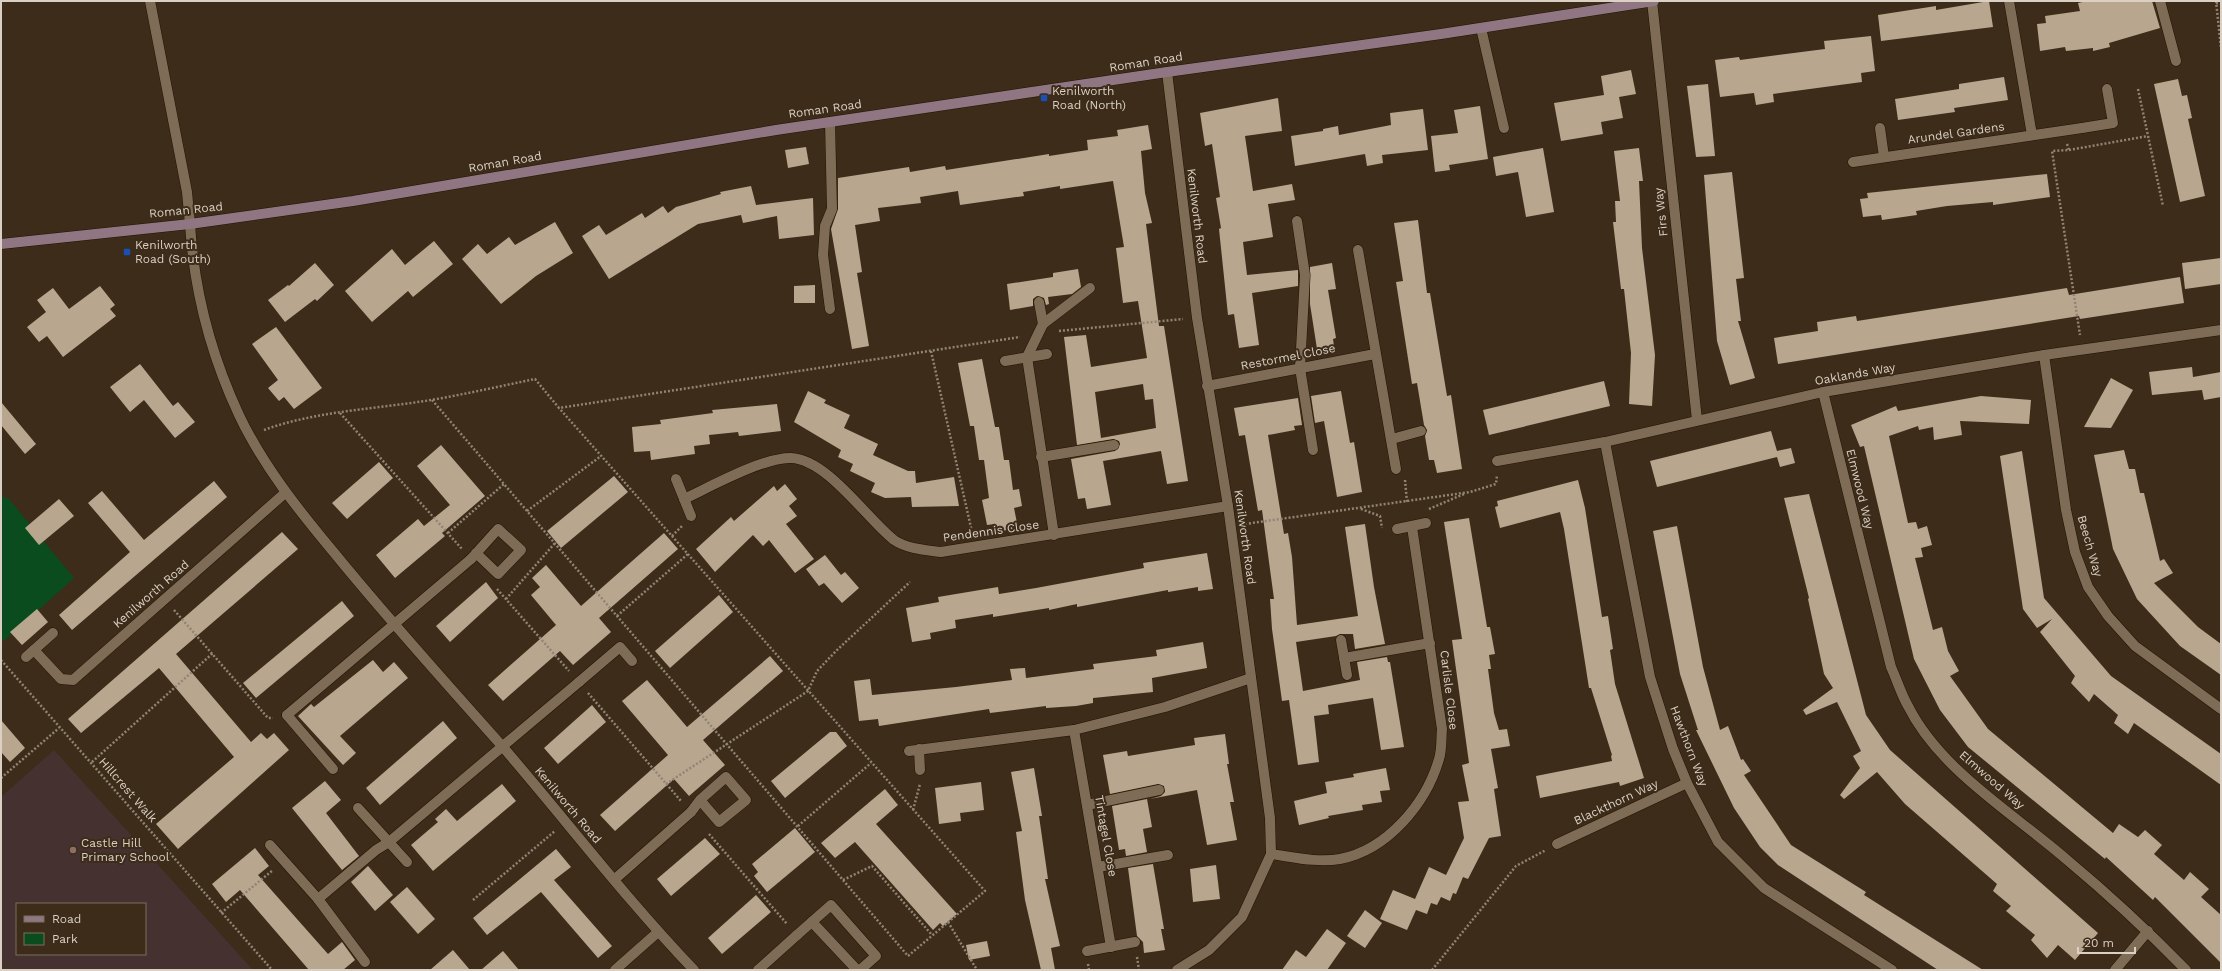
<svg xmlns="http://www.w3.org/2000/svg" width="2222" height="971" font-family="'Work Sans',sans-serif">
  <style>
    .education { fill: #463131; fill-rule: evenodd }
    .green { fill: #0b4c1e }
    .building { fill: #b9a68f; fill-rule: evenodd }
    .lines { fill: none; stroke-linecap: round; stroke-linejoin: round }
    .lane-casing { stroke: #221402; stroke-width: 11 }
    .street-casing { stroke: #221402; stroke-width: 11 }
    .secondary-casing { stroke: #221402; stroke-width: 11 }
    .path { stroke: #918475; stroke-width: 2.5; stroke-dasharray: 2 2; stroke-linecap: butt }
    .lane { stroke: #7e6c57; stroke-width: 10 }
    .street { stroke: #7e6c57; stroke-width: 10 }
    .secondary { stroke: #8f7682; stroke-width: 10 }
    .transit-dot { fill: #1a4fb4; stroke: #3c2c19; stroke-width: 1.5 }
    .education-dot { fill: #8d6e63; stroke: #3c2c19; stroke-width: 1.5 }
    .labels { text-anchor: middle; stroke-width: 4; stroke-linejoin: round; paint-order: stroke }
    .street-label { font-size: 12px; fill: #dad0c4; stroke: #3c2c19 }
    .poi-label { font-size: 12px; fill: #dad0c4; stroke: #3c2c19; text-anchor: start }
  </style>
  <rect width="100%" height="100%" fill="#3c2c19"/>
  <path class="education" d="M54 750 253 970H1V797ZM17 904H145V954H17Z"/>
  <path class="green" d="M1 497 8 498 74 578 4 641 1 638Z"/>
  <g class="building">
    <path d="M1989 1 1993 27 1881 41 1878 15 1936 6V10Z"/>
    <path d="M2087 1H2152L2160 28 2109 43 2110 47 2093 51V48L2066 51 2065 47 2040 51 2037 24 2046 23 2045 16 2080 11 2078 3Z"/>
    <path d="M1871 36 1875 71 1861 73 1862 82 1773 94 1774 102 1756 105 1754 93 1720 97 1715 60 1739 57 1740 60 1825 49 1824 41Z"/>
    <path d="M1631 70 1636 94 1619 97 1623 118 1601 122 1603 134 1561 141 1554 103 1604 95 1601 76Z"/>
    <path d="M2004 77 2008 100 1954 108 1955 112 1898 120 1895 99 1959 89V84Z"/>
    <path d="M2178 79 2182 96 2187 95 2192 118 2188 119 2205 196 2180 202 2154 84Z"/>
    <path d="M1708 84 1715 156 1696 157 1687 86Z"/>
    <path d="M1278 98 1282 131 1245 136 1253 191 1292 184 1295 200 1268 204 1273 237 1243 242 1247 275 1298 270V286L1252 293 1259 345 1239 348 1234 314 1228 315 1219 229 1221 228 1216 198 1220 197 1212 144 1205 146 1200 113Z"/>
    <path d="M1480 106 1488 159 1449 165 1450 170 1435 172 1431 136 1458 133 1454 110Z"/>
    <path d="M1423 109 1428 150 1382 155 1383 163 1367 166 1365 154 1295 166 1291 136 1323 131V129L1338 126 1339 135 1391 125 1390 113Z"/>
    <path d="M1148 125 1152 149 1141 151 1145 193 1152 223 1146 224 1159 326H1164L1188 481 1167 484 1161 451 1103 461 1111 505 1087 509 1085 498 1078 499 1071 459 1115 451 1120 444 1119 441 1113 439 1077 445 1064 337 1086 335 1091 367 1147 358 1138 301 1123 303 1116 248 1124 247 1113 181 1060 189V186L1023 192 1024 196 960 205 958 191 920 197 921 203 878 208 880 221 855 225 862 272 857 273 869 346 852 349 831 229 838 209V178L909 167 910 172 945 166 946 170 1049 154V156L1088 150 1087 140 1118 136 1117 130ZM1143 384 1145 400 1153 399 1156 428 1101 438 1095 392Z"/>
    <path d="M806 147 809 164 788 168 785 150Z"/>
    <path d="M1543 148 1554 212 1526 217 1518 172 1496 176 1493 157Z"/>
    <path d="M1639 148 1643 181H1639L1642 248 1655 355 1652 406 1629 404 1631 353 1624 289H1621L1613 222H1616L1615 201H1620L1614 151Z"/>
    <path d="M1732 172 1744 278 1736 279 1741 321H1738L1755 378 1730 385 1717 341 1704 175Z"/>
    <path d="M2047 174 2050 197 1993 205V202L1947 206 1916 211 1917 215 1882 220 1881 215 1863 217 1860 199 1868 198 1867 193Z"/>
    <path d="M751 186 756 205 813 198 814 235 779 239 777 216 743 223 741 215 698 224 609 279 582 236 599 225 606 235 642 213 645 218 663 206 668 213 676 207 721 194 720 192Z"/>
    <path d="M1418 220 1427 293H1430L1447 396 1451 395 1462 469 1437 473 1434 460H1429L1425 436 1427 430 1424 425 1417 383 1412 384 1396 282 1403 281 1394 223Z"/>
    <path d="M555 222 573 253 536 276 501 304 462 259 478 244 487 254 509 237 515 245Z"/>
    <path d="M434 241 453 264 413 297 408 291 372 322 345 291 392 249 405 265Z"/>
    <path d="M2221 258V284L2185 289 2182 263Z"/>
    <path d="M315 263 334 285 317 301 315 299 285 322 268 300 288 285 289 286Z"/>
    <path d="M1332 263 1336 289 1328 290 1336 338 1333 339 1334 346 1317 349 1310 304V267Z"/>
    <path d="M1078 269 1081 287 1072 294 1048 297 1049 304 1046 305 1044 298 1037 296 1033 299V306L1010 310 1007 284 1053 277V273Z"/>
    <path d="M2180 277 2184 303 2080 319 2079 316 1778 364 1774 338 1818 331 1817 322 1856 316 1857 321 2067 288 2069 295Z"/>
    <path d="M815 285V303H794V286Z"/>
    <path d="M100 286 115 305 110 309 116 316 63 357 47 336 39 342 27 327 46 312 37 300 53 288 69 309Z"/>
    <path d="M276 327 322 388 294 409 284 397 279 401 268 388 278 380 252 344Z"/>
    <path d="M982 359 995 427H999L1004 460H1009L1013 490 1019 489 1022 506 1014 508 1018 528 996 532 995 524 987 525 982 500 989 498 984 460H979L974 426H970L958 363Z"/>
    <path d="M140 364 173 406 178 402 195 422 175 438 144 400 130 412 110 387Z"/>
    <path d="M2192 367 2193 377 2221 372V397L2204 400 2202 390 2152 395 2149 372Z"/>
    <path d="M2111 378 2133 390 2111 428 2084 427Z"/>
    <path d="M1604 381 1610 406 1489 435 1483 410Z"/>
    <path d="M808 391 826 400 824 403 850 415 844 428 878 444 873 455 908 471H915L916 483 954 477 959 506 912 507 911 497 885 498 871 492 875 483 850 471 853 464 838 457 841 450 794 422Z"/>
    <path d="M1341 391 1350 443 1354 442 1362 492 1337 497 1324 421 1315 423 1311 396Z"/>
    <path d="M1981 396 2031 400 2029 424 1960 421 1962 435 1934 440 1933 427 1919 430 1918 426 1889 436 1908 523 1916 522 1918 529 1927 526 1932 545 1921 548 1923 557 1915 558 1933 630 1942 627 1948 651 1959 671 1950 676 1988 729 2113 833 2119 824 2138 837 2145 830 2162 845 2154 854 2184 880 2190 872 2209 889 2201 897 2221 915V963L2155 897 2153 900 2106 857 2105 859 1968 747 1940 710 1914 659 1864 446 1860 447 1851 425 1896 406 1898 411Z"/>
    <path d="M1298 398 1302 425 1294 426 1295 430 1268 435 1284 534 1288 533 1292 557 1297 625 1358 616 1345 527 1365 524 1374 587 1385 644 1355 649 1353 634H1340L1336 636 1296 642 1303 691 1360 680 1357 662 1387 657 1388 662H1390L1404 747 1381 750 1373 698 1328 705 1329 714 1314 716 1319 762 1298 765 1289 700 1282 701 1272 629 1270 599H1274L1262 510 1258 511 1245 435 1239 436 1234 408Z"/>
    <path d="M1 402 36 444 25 454 1 425Z"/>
    <path d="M777 404 781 431 739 436 738 432 709 435 710 444 694 446 695 454 651 460 650 451 634 452 632 427 661 424 660 420 713 413 712 410Z"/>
    <path d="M1771 431 1777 451 1791 448 1795 463 1780 467 1777 457 1657 487 1650 461Z"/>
    <path d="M441 445 485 496 442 533 445 536 395 578 376 555 418 519 424 526 450 505 417 466Z"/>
    <path d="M2124 450 2129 469H2135L2140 493H2144L2160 561 2164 559 2173 573 2154 583 2198 627 2221 644V675L2180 646 2137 599 2113 549 2094 455Z"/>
    <path d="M2022 451 2044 598 2111 676 2221 754V785L2134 723 2128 734 2114 723 2118 715 2094 694 2089 702 2071 683 2075 676 2040 632 2052 619 2037 628 2023 609 2000 456Z"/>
    <path d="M379 462 393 478 347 519 332 503Z"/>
    <path d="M614 476 628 492 561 548 547 531Z"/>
    <path d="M1578 480 1585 508 1602 617 1608 616 1613 649 1610 650 1615 684 1644 778 1620 786 1619 782 1540 798 1536 776 1612 761 1611 756 1612 755 1591 688H1589L1564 529 1560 512 1500 528 1495 507 1498 506 1497 501Z"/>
    <path d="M214 481 227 497 72 630 59 615 130 552 88 503 102 491 144 540Z"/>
    <path d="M785 484 797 499 789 506 797 516 786 524 814 559 795 573 769 540 763 546 753 535 715 572 696 549 731 517 734 521 774 486 777 491Z"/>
    <path d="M1809 494 1866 715 1890 750 2098 933 2075 960 2058 945 2047 958 2031 940 2035 935 2006 911 2011 906 1993 891 1997 884 1905 804 1877 772 1844 799 1840 795 1860 768 1853 756 1861 751 1837 702 1806 715 1803 710 1833 688 1824 674 1808 599 1809 598 1784 498Z"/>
    <path d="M59 499 74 516 39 545 25 528Z"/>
    <path d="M1469 518 1487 627H1490L1495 654 1489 655 1491 669H1488L1494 713 1499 730 1507 729 1510 746 1491 749 1498 788 1494 789 1501 836 1489 838 1468 879 1463 877 1456 894 1453 893 1450 901 1441 897 1437 905 1431 903 1427 914 1416 910 1407 930 1380 919 1393 890 1415 899 1429 867 1446 875 1464 838 1458 802 1469 801 1462 765 1469 763 1452 640 1462 639 1444 522Z"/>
    <path d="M1677 526 1703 667 1720 730 1728 726 1741 760 1743 759 1751 771 1744 775 1791 845 1866 892 1864 895 1983 970H1938L1778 865 1760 847 1734 808 1696 730H1698L1680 674 1653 531Z"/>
    <path d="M282 532 298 549 176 654 251 742 261 733 267 739 274 733 289 750 178 849 156 824 234 757 159 668 81 733 68 719Z"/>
    <path d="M664 533 678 549 599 618 611 632 573 665 560 651 503 701 488 685 556 625 531 595 540 587 532 578 546 565 581 606Z"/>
    <path d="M1207 553 1213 589 1198 591V587L1168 592V590L1077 607V604L1049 610V608L993 617V614L955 620 956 628 930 633 931 639 912 642 906 608 939 602 938 597 998 587 999 594 1036 588 1144 568 1143 563Z"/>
    <path d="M825 555 841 575 845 572 859 588 842 603 824 583 819 586 806 569Z"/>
    <path d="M486 582 498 598 450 642 436 626Z"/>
    <path d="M719 595 733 612 670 668 655 651Z"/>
    <path d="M342 601 354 616 256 698 243 683Z"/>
    <path d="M37 609 48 622 22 645 10 632Z"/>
    <path d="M1203 642 1207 668 1152 678 1153 692 1093 698V703L1076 706 1046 708V706L990 713 989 709 879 726 878 719 859 721 854 681 870 679 872 695 956 687 1012 680 1010 669 1025 668 1026 678 1094 669 1093 664 1157 656 1156 650Z"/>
    <path d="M770 656 783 671 703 740 725 765 689 796 674 779 615 831 600 815 668 755 622 701 647 680 687 727Z"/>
    <path d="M373 660 383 672 394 662 408 678 340 736 356 753 343 765 298 716 311 704 314 707Z"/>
    <path d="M592 705 606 722 558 764 544 748Z"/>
    <path d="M1 720 25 748 10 762 1 752Z"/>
    <path d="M443 721 457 738 380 805 366 788Z"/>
    <path d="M830 732H836L847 746 785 798 771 781Z"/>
    <path d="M1225 734 1229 764H1227L1234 802H1230L1237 840 1207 845 1197 790 1150 799 1161 796 1165 792 1164 786 1158 784 1110 794 1103 755 1127 751 1128 756 1195 745 1194 738Z"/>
    <path d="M1034 768 1042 816H1039L1048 879H1045L1060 946 1051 948 1055 970H1041L1025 900 1016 832 1022 831 1011 772Z"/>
    <path d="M1386 768 1390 790 1380 791 1382 802 1362 805 1363 810 1328 816 1329 818 1299 825 1294 801 1327 793 1325 782 1354 777 1353 774Z"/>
    <path d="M325 781 341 800 326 813 359 856 342 870 292 808Z"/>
    <path d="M981 782 984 810 960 813 961 821 939 824 935 788Z"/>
    <path d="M502 784 516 801 433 871 411 845 438 822 435 819 446 809 457 821Z"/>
    <path d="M885 789 898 805 876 824 957 914 943 926 940 923 933 930 855 842 835 858 821 843Z"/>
    <path d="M1147 799 1152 827 1143 829 1147 852 1126 856 1125 849 1119 850 1112 806Z"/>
    <path d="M795 828 815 852 767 892 754 876 758 872 752 864Z"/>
    <path d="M705 838 720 854 671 896 657 879Z"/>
    <path d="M255 848 269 866 258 875 328 954 342 942 355 960 343 970H309L240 890 226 902 212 884Z"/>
    <path d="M556 849 571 867 554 880 612 946 598 958 541 892 487 935 473 918Z"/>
    <path d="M1153 864 1164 929H1161L1165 950 1144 953 1143 942 1137 936 1128 868Z"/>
    <path d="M1216 865 1220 899 1193 902 1190 869Z"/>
    <path d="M368 866 393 895 375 911 351 882Z"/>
    <path d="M407 887 435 919 418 934 390 902Z"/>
    <path d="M756 895 771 912 722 954 708 938Z"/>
    <path d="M1365 910 1382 923 1365 948 1347 936Z"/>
    <path d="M1327 929 1346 943 1327 970H1282L1296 950 1306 957Z"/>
    <path d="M987 941 990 956 969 960 966 945Z"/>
    <path d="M453 950 470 970H430Z"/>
    <path d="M503 951 519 970H481Z"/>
  </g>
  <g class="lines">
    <g class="lane-casing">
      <g id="lane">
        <path d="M150 1 187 192 190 224"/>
        <path d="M1481 28 1504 128"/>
        <path d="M2082 128 2113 123 2107 89"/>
        <path d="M1297 221 1305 275 1300 368 1313 450"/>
        <path d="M830 309 823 255 825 226 832 209 830 122"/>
        <path d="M1043 324 1090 288"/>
        <path d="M1027 357 1043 324 1039 302"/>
        <path d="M1041 457 1114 445"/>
        <path d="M471 559 498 529 521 550 498 574 476 553"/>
        <path d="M1341 640 1347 675"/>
        <path d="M1344 658 1430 643"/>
        <path d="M579 682 620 647 632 661"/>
        <path d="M287 715 333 769"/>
        <path d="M1087 805 1159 790"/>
        <path d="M691 812 700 800 726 777 746 800 719 822 700 800"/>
        <path d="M1098 867 1168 855"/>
        <path d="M812 922 857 970"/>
        <path d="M797 935 831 905 876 956 860 970"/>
      </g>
    </g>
    <g class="street-casing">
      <g id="street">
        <path d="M1652 1 1697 420"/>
        <path d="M2009 1 2032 135"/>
        <path d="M2160 1 2176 61"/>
        <path d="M1167 72 1197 318 1228 506 1270 818 1271 854 1242 917 1209 950 1177 970"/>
        <path d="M1880 128 1884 157"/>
        <path d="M1853 162 2082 128"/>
        <path d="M190 224C194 290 211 355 239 415 263 466 300 512 336 555 389 620 446 683 502 746 566 820 626 899 694 970"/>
        <path d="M1358 250 1396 469"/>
        <path d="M2044 355 2066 510 2075 552 2088 587 2108 616 2135 646 2221 709"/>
        <path d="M1027 357 1054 535"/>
        <path d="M1005 361 1047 354"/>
        <path d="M1207 386 1375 354"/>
        <path d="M1823 392 1891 667C1897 680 1901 694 1908 706 1940 770 2013 813 2066 859 2108 894 2148 931 2186 970"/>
        <path d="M1392 439 1421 431"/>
        <path d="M1605 442 1650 677 1673 749 1687 783 1718 842 1764 888 1892 970"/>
        <path d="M1497 461 1605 442 1823 392 2044 355 2221 330"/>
        <path d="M676 479 691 516"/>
        <path d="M684 499C710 487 764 457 791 458 827 459 867 519 894 540 907 549 926 550 941 552L1228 506"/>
        <path d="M1397 529 1426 523"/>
        <path d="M34 650 61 679 73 680 285 493"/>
        <path d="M26 657 53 633"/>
        <path d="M287 715 471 559"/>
        <path d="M1074 730 1111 947"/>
        <path d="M919 749 920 770"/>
        <path d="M909 751 1074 730 1165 707 1251 678"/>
        <path d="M358 808 407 862"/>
        <path d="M1557 844 1687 783"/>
        <path d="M270 845 318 899 365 962"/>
        <path d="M1271 854C1293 857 1317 863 1340 859 1387 850 1426 804 1439 759 1442 750 1441 739 1442 729L1412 527"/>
        <path d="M615 879 691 812"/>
        <path d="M318 899 376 850 389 842 579 682"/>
        <path d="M1087 951 1135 942"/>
        <path d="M615 970 658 932"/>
        <path d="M758 970 797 935"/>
        <path d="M2115 970 2148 931"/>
      </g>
    </g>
    <g class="secondary-casing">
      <path id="secondary" d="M1 244 190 224 353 201 776 130 1167 72 1441 34 1654 1"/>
    </g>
    <g class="path">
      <path d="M2216 1 2221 48"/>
      <path d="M2216 3 2221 4"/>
      <path d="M2138 89 2163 206"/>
      <path d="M2067 144 2069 150 2052 151 2080 335"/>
      <path d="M2069 150 2148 136"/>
      <path d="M1059 331 1183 319"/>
      <path d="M931 351 972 532"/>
      <path d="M432 400 908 956 985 891 559 408"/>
      <path d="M340 413 462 549"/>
      <path d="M264 430C316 411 376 409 431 400 466 394 501 386 535 379L559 408 1020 337"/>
      <path d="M1405 480 1407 502"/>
      <path d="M1361 509 1380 516 1382 528"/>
      <path d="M1429 509 1464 494"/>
      <path d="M527 511 601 456"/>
      <path d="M1245 524 1470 492 1496 484 1497 475"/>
      <path d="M448 533 504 484"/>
      <path d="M672 536 682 526"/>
      <path d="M497 589 569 671"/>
      <path d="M506 599 555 543"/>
      <path d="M174 610 268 718H273"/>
      <path d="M617 616 688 554"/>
      <path d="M1 660 272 970"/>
      <path d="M588 693 681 801"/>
      <path d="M92 762 213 653"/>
      <path d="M1 778 59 728"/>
      <path d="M666 784 808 691 817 671 837 650 910 582"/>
      <path d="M913 810 920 784"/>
      <path d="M798 826 871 763"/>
      <path d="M709 834 787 924"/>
      <path d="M843 880 872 866 932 935"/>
      <path d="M473 900 555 831"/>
      <path d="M221 913 273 870"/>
      <path d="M948 922 977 970"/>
      <path d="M1137 957 1139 970"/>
      <path d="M1088 964 1089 970"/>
      <path d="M1432 970 1516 866 1546 850"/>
    </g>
    <use href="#lane" class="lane"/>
    <use href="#street" class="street"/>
    <use href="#secondary" class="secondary"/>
  </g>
  <g class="transit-dot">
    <rect x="1040" y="94" width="8" height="8" rx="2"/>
    <rect x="123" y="248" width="8" height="8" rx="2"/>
  </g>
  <circle class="education-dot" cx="73" cy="850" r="4"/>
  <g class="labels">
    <g class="street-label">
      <text transform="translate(1146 62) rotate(-9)" y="4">Roman Road</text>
      <text transform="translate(825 109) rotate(-8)" y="4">Roman Road</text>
      <text transform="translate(1956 133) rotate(-8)" y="4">Arundel Gardens</text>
      <text transform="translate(505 162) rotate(-10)" y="4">Roman Road</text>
      <text transform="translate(186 210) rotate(-6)" y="4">Roman Road</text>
      <text transform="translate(1661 212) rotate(-96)" y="4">Firs Way</text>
      <text transform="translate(1197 216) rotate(83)" y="4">Kenilworth Road</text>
      <text transform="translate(1288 357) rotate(-11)" y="4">Restormel Close</text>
      <text transform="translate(1855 374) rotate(-10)" y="4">Oaklands Way</text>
      <text transform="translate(1860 489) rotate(76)" y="4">Elmwood Way</text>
      <text transform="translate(991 531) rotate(-8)" y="4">Pendennis Close</text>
      <text transform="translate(1245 537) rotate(82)" y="4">Kenilworth Road</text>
      <text transform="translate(2090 546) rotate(74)" y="4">Beech Way</text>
      <text transform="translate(151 594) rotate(-41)" y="4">Kenilworth Road</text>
      <text transform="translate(1449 690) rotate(83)" y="4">Carlisle Close</text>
      <text transform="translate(1689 746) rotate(69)" y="4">Hawthorn Way</text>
      <text transform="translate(1992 780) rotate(41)" y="4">Elmwood Way</text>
      <text transform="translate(128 790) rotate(49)" y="4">Hillcrest Walk</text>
      <text transform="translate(1616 802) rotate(-25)" y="4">Blackthorn Way</text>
      <text transform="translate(568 805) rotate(50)" y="4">Kenilworth Road</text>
      <text transform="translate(1106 836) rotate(80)" y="4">Tintagel Close</text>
    </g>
    <g class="poi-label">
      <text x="1052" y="95">Kenilworth<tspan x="1052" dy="14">Road (North)</tspan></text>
      <text x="135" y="249">Kenilworth<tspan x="135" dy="14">Road (South)</tspan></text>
      <text x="81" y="847">Castle Hill<tspan x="81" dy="14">Primary School</tspan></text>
    </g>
  </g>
  <rect width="2222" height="971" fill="none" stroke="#dad0c4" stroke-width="4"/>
  <rect x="16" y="903" width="130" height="52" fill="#3c2c19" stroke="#7b6e5d"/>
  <rect x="24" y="916" width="20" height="6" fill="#8f7682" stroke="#7b6e5d"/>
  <text x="52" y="923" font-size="12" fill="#dad0c4">Road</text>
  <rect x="24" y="933" width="20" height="12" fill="#0b4c1e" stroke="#7b6e5d"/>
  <text x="52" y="943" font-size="12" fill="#dad0c4">Park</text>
  <path d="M2078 947v6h57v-6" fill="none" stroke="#dad0c4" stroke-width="2"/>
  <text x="2084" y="947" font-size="12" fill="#dad0c4" stroke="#3c2c19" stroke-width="3" paint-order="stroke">20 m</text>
</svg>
